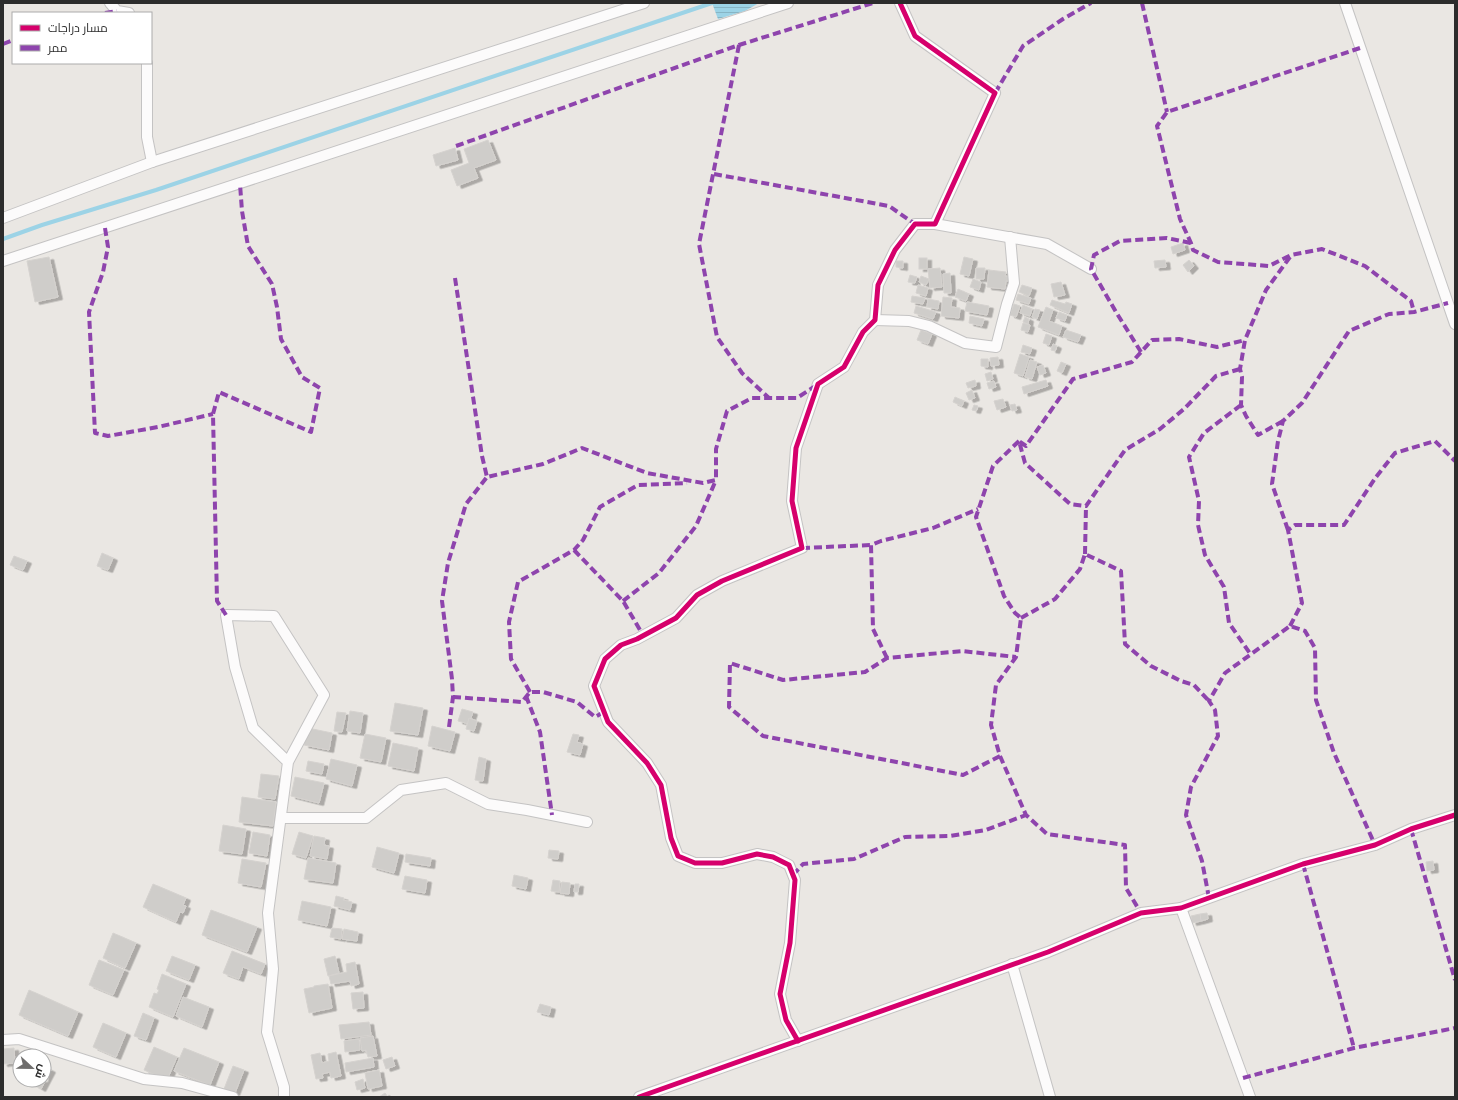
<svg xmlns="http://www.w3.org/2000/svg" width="1458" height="1100" font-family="'Nunito Sans',Cairo,sans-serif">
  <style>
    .water { fill: url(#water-rules) }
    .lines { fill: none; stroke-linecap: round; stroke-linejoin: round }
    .stream { stroke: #9cd3e6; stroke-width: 4 }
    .building { fill: #cfcdca; stroke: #d5d2cf; filter: url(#shadow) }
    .street-casing { stroke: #c4c3c3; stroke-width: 12 }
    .street { stroke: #fcfbfb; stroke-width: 10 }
    .quiet { stroke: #8e44ad; stroke-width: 4; stroke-dasharray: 8 4; stroke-linecap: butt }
    .cycleway-casing { stroke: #fff; stroke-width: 8 }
    .cycleway { stroke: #d6006c; stroke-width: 5 }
  </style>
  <defs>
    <pattern id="water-rules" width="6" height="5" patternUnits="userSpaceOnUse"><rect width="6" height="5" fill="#9cd3e6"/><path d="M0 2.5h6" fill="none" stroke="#87b5c5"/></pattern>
    <filter id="shadow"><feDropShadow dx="4.5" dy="2.5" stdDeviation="0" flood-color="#0004"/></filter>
  </defs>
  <rect width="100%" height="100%" fill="#eae7e3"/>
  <path class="water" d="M712 3H759L745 11 718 19Z"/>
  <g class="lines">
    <path class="stream" d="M3 239 42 225 156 190 712 3"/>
  </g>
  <g class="building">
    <path d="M488 140 496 160 474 168 478 178 457 186 451 170 469 163 464 149Z"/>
    <path d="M455 148 458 160 436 166 433 155Z"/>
    <path d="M1183 243 1185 250 1173 254 1171 247Z"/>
    <path d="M49 257 58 297 35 302 27 261Z"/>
    <path d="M964 257 973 259 969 276 960 274Z"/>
    <rect x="919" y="258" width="8" height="11"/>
    <path d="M1165 260 1166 267 1155 268 1154 261Z"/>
    <path d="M1189 260 1194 266 1188 272 1183 265Z"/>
    <path d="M896 261H903V268L896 267Z"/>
    <path d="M940 268 942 287 930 288 928 269Z"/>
    <path d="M976 268H985L984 279H976Z"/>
    <path d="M989 270 1006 272 1005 276 1011 277 1010 281H1006L1005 289 987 287Z"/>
    <path d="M950 273 951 293H944L943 274Z"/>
    <path d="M910 275 917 277 915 283 908 282Z"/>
    <path d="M921 276 929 279 926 285 919 282Z"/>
    <path d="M973 279 981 282 979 290 970 287Z"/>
    <path d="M1061 282 1065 295 1054 297 1051 284Z"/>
    <path d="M918 285 928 288 926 296 916 293Z"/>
    <path d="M1022 285 1032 288 1029 296 1019 292Z"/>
    <path d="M958 289 969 294 966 301 955 297Z"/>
    <path d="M1018 294 1031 298 1029 304 1016 300Z"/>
    <path d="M912 296 925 298 923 304 911 302Z"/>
    <path d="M943 297 952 298 951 307 960 308 959 318 941 316Z"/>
    <path d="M928 299 939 301 938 309 927 307Z"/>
    <path d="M1052 300 1065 304 1066 302 1072 304 1069 313 1050 305Z"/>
    <path d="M967 302 989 306 987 315 965 311Z"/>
    <path d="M1014 304 1020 306 1016 317 1010 315Z"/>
    <path d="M1023 305 1032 309 1030 316 1020 313Z"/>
    <path d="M916 306 936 312 933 319 914 313Z"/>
    <path d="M1046 307 1053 310 1049 321 1062 326 1059 335 1038 327Z"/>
    <path d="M1035 309 1040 310 1037 319 1032 317Z"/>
    <path d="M1059 312 1067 315 1065 321 1056 318Z"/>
    <path d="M970 316 984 319 982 326 969 323Z"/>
    <path d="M1025 317 1029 319 1028 324 1023 322Z"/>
    <path d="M1023 323 1030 325 1028 332 1021 330Z"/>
    <path d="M921 330 932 334 928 344 917 340Z"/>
    <path d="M1066 330 1081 335 1078 342 1063 337Z"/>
    <path d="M1046 334 1052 336 1049 345 1043 343Z"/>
    <path d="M1053 344 1057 346 1055 351 1051 350Z"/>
    <path d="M1023 345 1032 348 1030 354 1021 352Z"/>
    <path d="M1020 354 1029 357 1023 376 1014 373Z"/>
    <path d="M998 357 999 365 991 366 990 358Z"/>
    <path d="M981 359H988V367L981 366Z"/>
    <path d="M1030 360 1037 362 1032 379 1025 377Z"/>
    <path d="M1061 362 1066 364 1062 373 1057 371Z"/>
    <path d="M1043 365 1046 373 1040 375 1037 367Z"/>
    <path d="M991 372 993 379 987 381 985 374Z"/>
    <path d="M975 380 976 386 968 388 966 383Z"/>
    <path d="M1046 380 1048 386 1024 394 1022 387Z"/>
    <path d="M994 381 996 387 989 389 987 383Z"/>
    <path d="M972 390 975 398 969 400 966 393Z"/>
    <path d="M955 397 964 401 962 406 953 402Z"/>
    <path d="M1003 399 1006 407 997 410 994 401Z"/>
    <path d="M1015 404 1017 410 1012 411 1010 405Z"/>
    <path d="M974 405 978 406 976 411 972 410Z"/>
    <path d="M102 553 113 558 108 570 97 566Z"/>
    <path d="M14 556 27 561 23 570 10 565Z"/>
    <path d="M395 703 423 708 418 735 390 731Z"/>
    <path d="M462 709 473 712 469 724 458 721Z"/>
    <path d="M350 711 363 713 360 733 347 731Z"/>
    <path d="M337 712 346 713 342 732 334 731Z"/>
    <path d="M469 718 477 721 474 731 466 729Z"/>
    <path d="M432 726 455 732 450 751 428 746Z"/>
    <path d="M308 728 332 733 329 750 304 745Z"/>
    <path d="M365 734 386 738 381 762 360 758Z"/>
    <path d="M573 734 579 735 577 742 583 744 580 755 567 752Z"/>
    <path d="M393 743 418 748 414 771 388 766Z"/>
    <path d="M479 757 486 759 483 781 475 780Z"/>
    <path d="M331 759 357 765 352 786 326 779Z"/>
    <path d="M308 761 324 764 322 774 306 771Z"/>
    <path d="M261 774 279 776 275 799 258 797Z"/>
    <path d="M295 777 324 783 319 803 291 796Z"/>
    <path d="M242 797 276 802 273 826 239 822Z"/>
    <path d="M223 825 246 829 242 854 219 851Z"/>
    <path d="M253 832 270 835 267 856 249 853Z"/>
    <path d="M299 832 313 836 306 858 292 854Z"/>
    <path d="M314 836 325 838 324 845 329 846 327 859 310 856Z"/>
    <path d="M377 847 399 853 394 873 372 867Z"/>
    <path d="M549 850 559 851 558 859 548 858Z"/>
    <path d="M406 854 431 858 430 866 405 862Z"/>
    <path d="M308 858 336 863 333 883 304 879Z"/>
    <path d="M242 859 266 863 261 887 238 883Z"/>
    <path d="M1433 861 1434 870 1427 871 1426 862Z"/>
    <path d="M514 875 528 878 526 889 512 886Z"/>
    <path d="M405 876 427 880 425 893 402 889Z"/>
    <path d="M553 880 560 881 559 892 551 891Z"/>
    <path d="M562 882 570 883 569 894 560 893Z"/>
    <path d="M153 884 186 898 183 905 186 906 183 913 180 912 176 922 143 907Z"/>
    <path d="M575 884H579L578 892H574Z"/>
    <path d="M336 896 344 898 343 900 352 902 350 910 334 906Z"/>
    <path d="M302 901 331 907 327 926 298 920Z"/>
    <path d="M211 910 257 927 247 952 202 935Z"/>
    <path d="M1207 913 1208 919 1201 921 1200 914Z"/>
    <path d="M1200 914 1201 921 1192 923 1191 916Z"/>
    <path d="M332 928 342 929 341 939 330 937Z"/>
    <path d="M344 929 358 932 357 941 342 939Z"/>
    <path d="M113 933 136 943 125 968 103 958Z"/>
    <path d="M232 951 265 964 261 974 243 967 239 979 223 973Z"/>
    <path d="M172 956 195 965 189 980 166 971Z"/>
    <path d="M335 956 339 973 328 976 324 959Z"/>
    <path d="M99 960 124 970 113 995 89 985Z"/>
    <path d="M355 962 359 984 351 986 350 981 331 984 329 976 347 972 346 964Z"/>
    <path d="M162 974 186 984 173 1017 149 1007 154 993 157 994 159 990 157 989Z"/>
    <path d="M328 984 332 1008 309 1013 304 989 314 987V986Z"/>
    <path d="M29 990 78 1012 68 1036 19 1015Z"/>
    <path d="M363 992 364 1008 353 1009 351 993Z"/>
    <path d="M183 997 209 1007 202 1027 176 1016Z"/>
    <path d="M540 1004 551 1007 549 1015 537 1012Z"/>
    <path d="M143 1013 154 1018 146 1040 134 1036Z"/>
    <path d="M369 1022 371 1035 341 1039 339 1025Z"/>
    <path d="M103 1023 126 1033 116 1057 93 1047Z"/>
    <path d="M373 1036 377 1056 368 1057 366 1050 362 1051 360 1038Z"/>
    <path d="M359 1039 360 1050 345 1052 344 1041Z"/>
    <path d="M154 1047 177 1057 167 1080 144 1070Z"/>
    <path d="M14 1048 15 1063 3 1064V1049Z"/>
    <path d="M184 1048 219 1062 210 1085 174 1071Z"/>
    <path d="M336 1052 341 1076 331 1078 330 1072 322 1074 323 1078 316 1079 311 1055 320 1053 322 1063 329 1061 328 1054Z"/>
    <path d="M392 1057 395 1066 386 1069 383 1060Z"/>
    <path d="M373 1058 374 1067 346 1072 345 1063Z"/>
    <path d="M233 1066 244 1070 235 1093 224 1089Z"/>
    <path d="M45 1067 51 1070 41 1089 26 1080H44Z"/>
    <path d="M379 1070 382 1086 368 1089 365 1073Z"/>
    <path d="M363 1079 365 1088 357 1090 355 1082Z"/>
    <path d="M385 1093 388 1097H379Z"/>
  </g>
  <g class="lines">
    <g class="street-casing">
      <g id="street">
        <path d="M110 3 117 11 129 13"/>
        <path d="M1345 3 1455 324"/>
        <path d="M147 63V137L152 162"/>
        <path d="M3 218 152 162 644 3"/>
        <path d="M935 224 1047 244 1091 269"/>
        <path d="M3 261 788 3"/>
        <path d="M875 320 909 321 929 326 965 343 996 347 1007 304 1014 283 1010 237"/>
        <path d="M281 818H366L401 790 446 783 488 804 527 810 587 822"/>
        <path d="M1181 908 1250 1097"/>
        <path d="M1012 964 1050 1097"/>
        <path d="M3 1040 19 1039 144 1079 182 1083 233 1097"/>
        <path d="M798 1041 786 1020 780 994 790 943 795 880 789 865 773 857 757 854 722 863H695L678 856 671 838 661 785 647 763 608 722 594 686 605 659 621 645 637 639 676 618 697 595 722 581 802 548 792 501 796 448 818 384 844 367 863 332 875 320 878 285 895 250 915 224H935L995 93 915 36 900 3"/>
        <path d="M284 1097V1087L267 1032 273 969 268 913 288 762 324 695 274 616 226 615 235 667 253 728 288 762"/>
        <path d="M639 1097 1048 952 1141 913 1181 908 1303 864 1375 845 1411 829 1455 815"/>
      </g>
    </g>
    <use href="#street" class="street"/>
    <g class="quiet">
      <path d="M1142 3 1167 112"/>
      <path d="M105 13 117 11"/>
      <path d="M3 44 13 40"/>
      <path d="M739 45 699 244 717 337 742 373 769 398"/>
      <path d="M1360 48 1167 112 1157 126 1180 219 1191 243 1193 250 1218 262 1269 266 1291 255 1322 249 1365 266 1411 301 1414 312"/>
      <path d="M995 93 1023 46 1063 19 1091 3"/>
      <path d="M456 146 739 45 873 3"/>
      <path d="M714 174 889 206 915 224"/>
      <path d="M105 228 108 247 103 272 89 312 95 433 108 436 158 427 213 414"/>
      <path d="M455 278 482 456 487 477 543 464 582 448 647 473 703 483 716 480V449L727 411 752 398H797L817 385"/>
      <path d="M1141 352 1116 312 1091 269 1094 255 1120 241 1167 238 1191 243"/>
      <path d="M1240 369 1216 376 1184 409 1160 429 1125 450 1086 506 1070 504 1025 463 1019 441 1026 446 1073 379 1132 362 1152 340 1179 339 1217 347 1245 340"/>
      <path d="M1241 405 1204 433 1189 457 1199 501 1198 525 1205 555 1224 587 1229 623 1251 655"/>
      <path d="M1283 421 1258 435 1246 416 1241 405 1242 377 1240 369 1245 340 1266 290 1290 257"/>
      <path d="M1019 441 993 466 976 517 1004 596 1015 613 1021 618 1016 657 996 685 991 725 1000 756 1026 815 1047 834 1125 845 1126 888 1141 913"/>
      <path d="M1288 530 1272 484 1278 441 1283 421 1302 403 1349 331 1389 314 1414 312 1448 303"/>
      <path d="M802 548 871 545"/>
      <path d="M574 550 623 601 643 635"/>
      <path d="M1085 554 1086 506"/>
      <path d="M623 601 659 573 696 526 716 480"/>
      <path d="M226 615 217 601 213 414 219 392 311 432 320 388 302 377 281 339 277 307 272 284 248 246 242 211 240 184"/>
      <path d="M1021 618 1055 599 1080 569 1085 554 1121 571 1125 644 1151 666 1181 681 1194 685 1209 701"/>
      <path d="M1290 626 1302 603 1288 530 1295 525H1344L1376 477 1395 453 1435 441 1455 461"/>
      <path d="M887 658 873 629 871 545 881 541 933 528 978 509"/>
      <path d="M530 692 511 659 509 622 518 582 574 550 583 540 600 507 638 485 687 483"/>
      <path d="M526 696 540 732 552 815"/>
      <path d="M453 697 522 702 530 692H543L577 702 595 717 604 712"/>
      <path d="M449 727 453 697 452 679 442 601 448 563 466 504 487 477"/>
      <path d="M1000 756 963 775 763 736 729 707 730 663 783 680 865 672 887 658 962 651 1016 657"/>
      <path d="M1411 829 1455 980"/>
      <path d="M1303 864 1354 1048"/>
      <path d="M793 875 803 864 854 859 905 837 950 836 986 830 1026 815"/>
      <path d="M1209 898 1202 861 1186 815 1191 787 1218 736 1215 710 1209 701 1225 673 1290 626 1305 631 1315 648 1316 700 1334 753 1375 845"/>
      <path d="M1243 1078 1354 1048 1455 1028"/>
    </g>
    <g class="cycleway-casing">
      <g id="cycleway">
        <path d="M798 1041 786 1020 780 994 790 943 795 880 789 865 773 857 757 854 722 863H695L678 856 671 838 661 785 647 763 608 722 594 686 605 659 621 645 637 639 676 618 697 595 722 581 802 548 792 501 796 448 818 384 844 367 863 332 875 320 878 285 895 250 915 224H935L995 93 915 36 900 3"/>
        <path d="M639 1097 1048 952 1141 913 1181 908 1303 864 1375 845 1411 829 1455 815"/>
      </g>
    </g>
    <use href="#cycleway" class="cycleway"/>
  </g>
  <rect width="1458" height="1100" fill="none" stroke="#2c2c2c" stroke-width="8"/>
  <rect x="12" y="12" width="140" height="52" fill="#ffffff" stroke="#ababab"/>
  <rect x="20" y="25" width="20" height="6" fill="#d6006c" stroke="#ababab"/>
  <text x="48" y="32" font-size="12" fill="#2c2c2c">مسار دراجات</text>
  <rect x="20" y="45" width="20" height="6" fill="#8e44ad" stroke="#ababab"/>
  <text x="48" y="52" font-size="12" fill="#2c2c2c">ممر</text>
  <g transform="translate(32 1068) rotate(112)"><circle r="19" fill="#ffffff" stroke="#ababab"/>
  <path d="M0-3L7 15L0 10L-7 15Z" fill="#6e6d6c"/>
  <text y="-6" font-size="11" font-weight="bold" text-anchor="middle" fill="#2c2c2c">ش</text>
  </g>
</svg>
